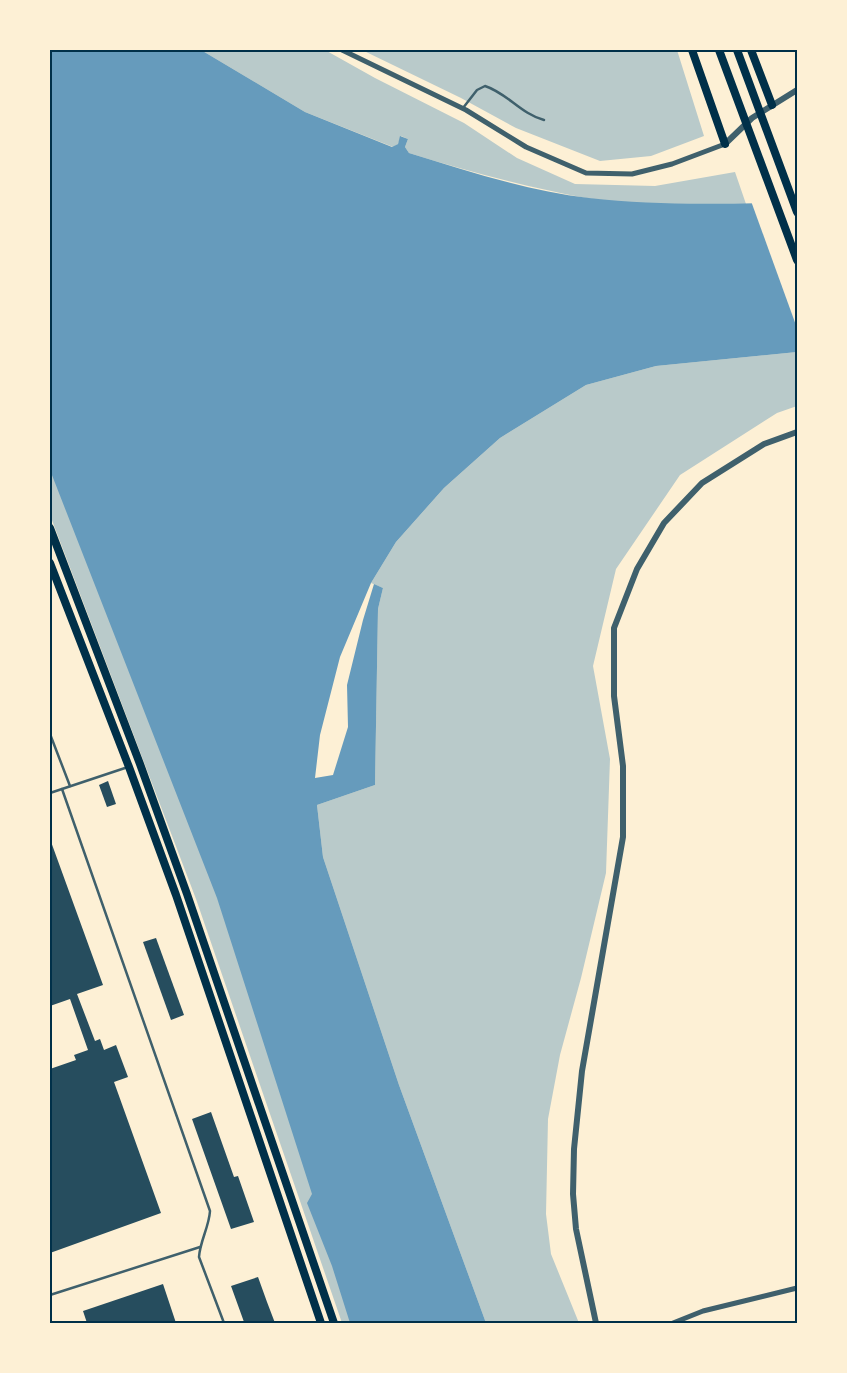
<svg xmlns="http://www.w3.org/2000/svg" width="847" height="1373" font-family="'Space Grotesk',sans-serif">
  <style>
    .green { fill: #b9caca }
    .water { fill: #669bbc }
    .pier { fill: #fdf0d5 }
    .building { fill: #264d5e }
    .lines { fill: none; stroke-linecap: round; stroke-linejoin: round }
    .service { stroke: #3f606c; stroke-width: 2.5 }
    .minor { stroke: #3f606c; stroke-width: 5 }
    .tertiary { stroke: #3f606c; stroke-width: 6 }
    .secondary { stroke: #003049; stroke-width: 8 }
    .neatline { fill: none; stroke: #003049; stroke-width: 2 }
  </style>
  <rect width="100%" height="100%" fill="#fdf0d5"/>
  <g class="green">
    <path d="M201 50H325L375 78 464 123 517 158 575 184 655 186 735 172 746 204C693 205 638 206 586 198 525 187 467 171 409 153L405 147 408 139 401 136 398 144 393 147 305 112Z"/>
    <path d="M362 50H677L704 136 651 156 600 161 516 128 461 98Z"/>
    <path d="M797 352V406L777 413 680 475 616 569 593 666 610 759 606 873 581 978 560 1055 548 1119 546 1214 551 1254 579 1323H486L399 1085 323 857 317 805 375 785 378 609 383 588 371 583 396 542 444 488 500 438 586 385 656 366Z"/>
    <path d="M50 434 216 889 360 1323H342L196 899 50 515Z"/>
  </g>
  <path class="water" d="M50 50H201L305 112 392 147 398 144 400 136 408 139 405 147 409 153C468 171 527 191 589 198 658 206 727 204 797 202V352L656 366 586 385 500 438 444 488 396 542 371 583 340 657 320 735 315 778 333 775 348 727 347 685 363 620 374 584 383 588 378 609 375 785 317 805 323 857 399 1085 486 1323H350L332 1266 307 1203 312 1194 217 898 50 470Z"/>
  <path class="pier" d="M797 200V328L751 201Z"/>
  <g class="building">
    <path d="M108 781 116 804 107 807 99 785Z"/>
    <path d="M50 839 103 985 77 994 95 1041 100 1039 104 1050 116 1045 128 1077 114 1082 161 1213 50 1253V1069L76 1060 74 1055 88 1050 70 999 50 1006Z"/>
    <path d="M156 938 184 1015 171 1020 143 942Z"/>
    <path d="M211 1112 234 1177 238 1176 254 1222 231 1229 192 1119Z"/>
    <path d="M258 1277 267 1302 275 1323 244 1322 231 1286Z"/>
    <path d="M163 1284 176 1323H87L83 1311Z"/>
  </g>
  <g class="lines">
    <g class="service">
      <path d="M463 108 477 90 485 86C507 93 521 114 544 120"/>
      <path d="M50 734 70 786"/>
      <path d="M62 789 210 1211C209 1227 200 1241 199 1257L224 1323"/>
      <path d="M50 793 128 767"/>
      <path d="M50 1295 200 1247"/>
    </g>
    <g class="minor">
      <path d="M342 50 466 110 526 147 586 173 632 174 672 164 725 144"/>
      <path d="M673 1323 703 1311 797 1288"/>
    </g>
    <g class="tertiary">
      <path d="M725 144 752 118 797 90"/>
      <path d="M596 1323 576 1229 573 1194 574 1149 582 1071 623 837V766L614 696V628L637 569 664 523 702 483 764 444 797 432"/>
    </g>
    <g class="secondary">
      <path d="M692 50 725 144"/>
      <path d="M719 50 797 260"/>
      <path d="M737 50 797 212"/>
      <path d="M751 50 772 105"/>
      <path d="M50 528 140 764 187 894 334 1323"/>
      <path d="M50 563 129 767 176 895 321 1323"/>
    </g>
  </g>
  <rect width="847" height="1373" fill="none" stroke="#fdf0d5" stroke-width="102"/>
  <rect x="51" y="51" width="745" height="1271" class="neatline"/>
</svg>
